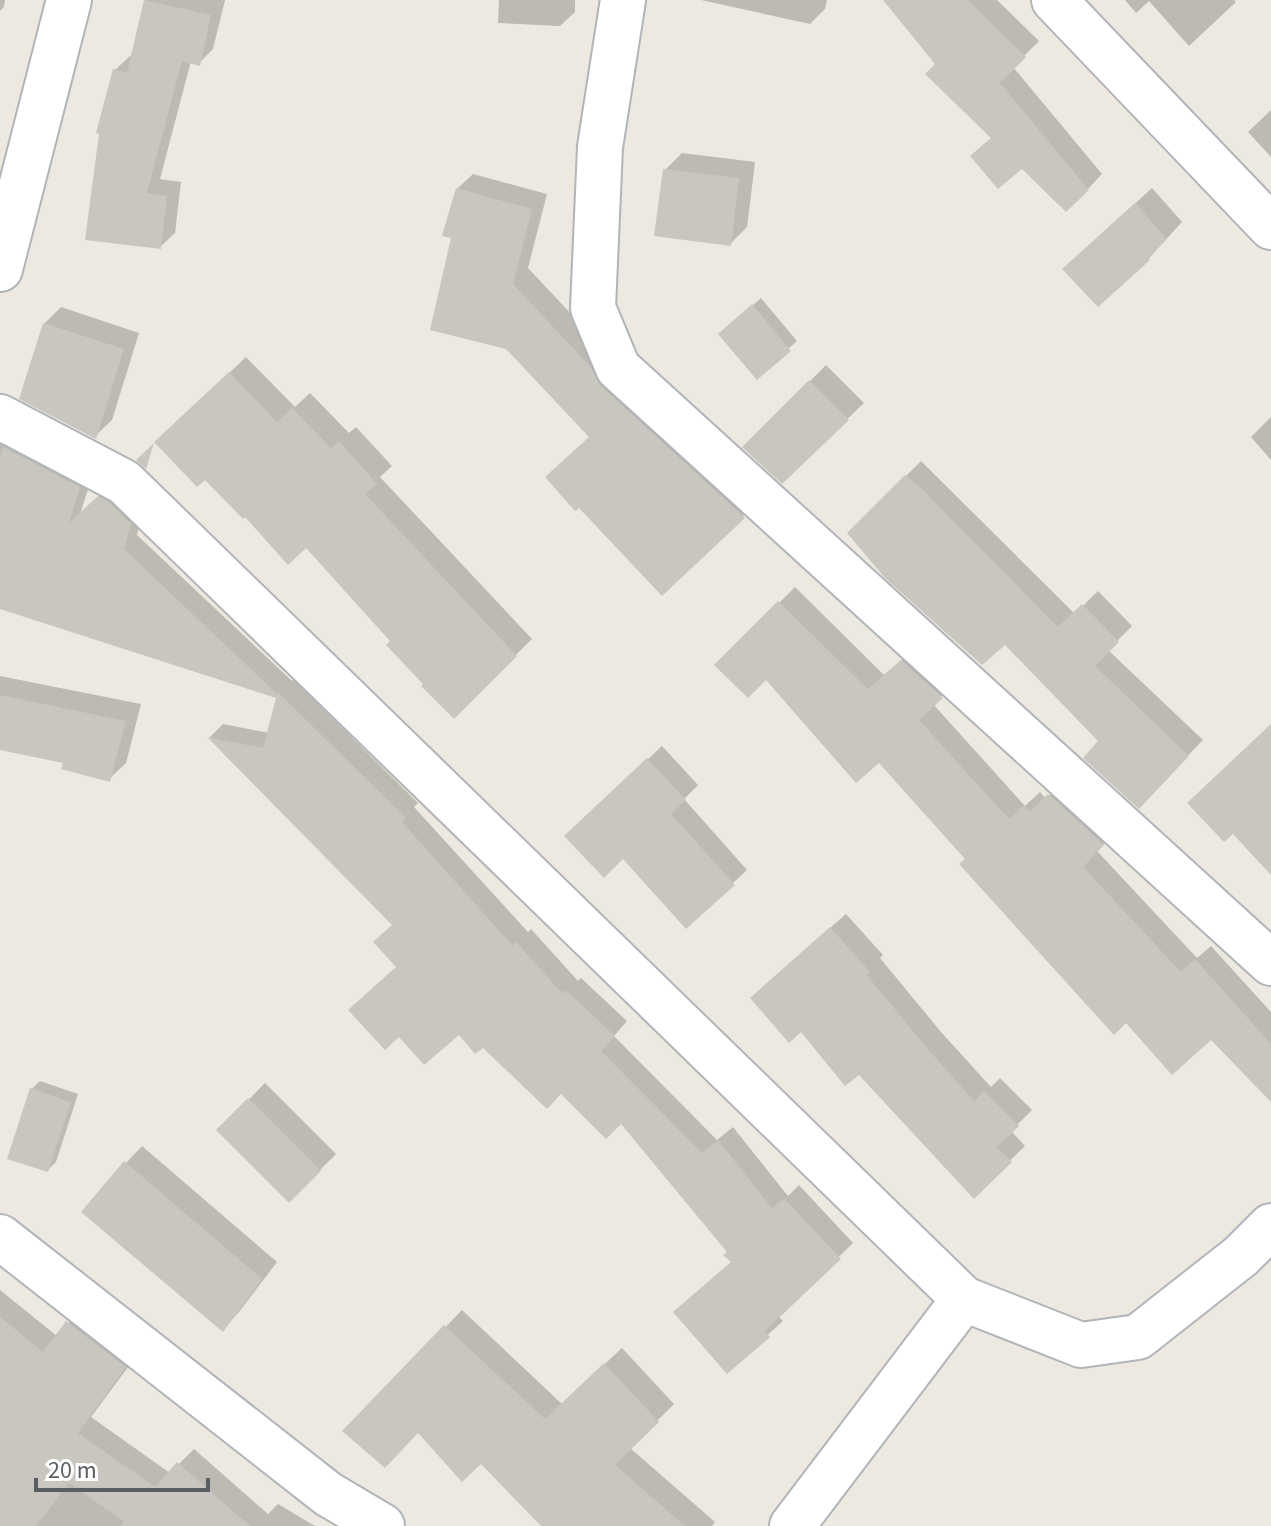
<svg xmlns="http://www.w3.org/2000/svg" width="1271" height="1526" font-family="'Source Sans 3',sans-serif">
  <style>
    .shadow { fill: #0003 }
    .building { fill: #c9c5bf }
    .lines { fill: none; stroke-linecap: round; stroke-linejoin: round }
    .minor-casing { stroke: #b1b5b9; stroke-width: 48 }
    .minor { stroke: #fff; stroke-width: 44 }
  </style>
  <rect width="100%" height="100%" fill="#ede8e0"/>
  <g class="shadow">
    <path d="M0 0H5L4 7 0 11Z"/>
    <path d="M146 0H225L213 49 199 63 191 61 160 179 181 182 175 233 160 247 115 70 130 56 133 57Z"/>
    <path d="M499 0H575V12L560 26 498 23Z"/>
    <path d="M701 0H827L825 9 810 24Z"/>
    <path d="M885 0H997L1039 41 1013 67 1102 174 1088 189 993 137Z"/>
    <path d="M1125 0H1234L1236 2 1189 46 1149 1 1136 13Z"/>
    <path d="M1271 110V157L1248 132Z"/>
    <path d="M682 153 755 162 747 227 730 244 665 170Z"/>
    <path d="M473 174 547 194 528 268 605 350 759 501 662 593 591 436 454 237 457 189Z"/>
    <path d="M1152 188 1182 222 1149 258 1081 253Z"/>
    <path d="M761 298 797 341 757 377 729 326Z"/>
    <path d="M61 307 139 333 112 420 95 436 44 324Z"/>
    <path d="M246 357 295 407 310 393 349 433 356 427 392 466 380 477 532 639 454 716 392 641 306 545 173 426Z"/>
    <path d="M826 365 864 403 782 481 745 447Z"/>
    <path d="M1271 417V460L1251 437Z"/>
    <path d="M0 440 93 473 80 515 113 483 144 509 137 535 292 681 293 679 418 803 414 807 528 932 531 929 578 981 581 978 627 1021 614 1036 717 1140 733 1127 788 1196 799 1185 853 1243 778 1316 783 1321 728 1371 732 1261 729 1252 621 1121 561 1092 459 1033 398 966 394 924 210 737 223 724 269 733 278 697 0 607Z"/>
    <path d="M921 461 1075 614 1098 591 1132 626 1108 650 1203 740 1139 806 1101 741 1005 642 849 533Z"/>
    <path d="M795 587 884 675 918 646 957 682 933 704 1025 806 1040 792 1046 799 1065 780 1118 829 1097 851 1197 958 1211 946 1271 1012V1099L1211 1037 1126 1021 967 859 879 760 766 677 717 665Z"/>
    <path d="M0 676 141 704 126 763 109 779 65 761 0 748Z"/>
    <path d="M662 746 698 785 684 799 747 870 686 926 623 856 580 823Z"/>
    <path d="M846 914 883 955 880 958 941 1032 991 1087 1000 1078 1032 1110 1011 1131 1025 1146 974 1196 859 1072 767 984Z"/>
    <path d="M40 1081 78 1094 56 1162 48 1170 32 1089Z"/>
    <path d="M265 1083 336 1154 289 1201 219 1130Z"/>
    <path d="M142 1146 277 1262 239 1312 223 1329 126 1163Z"/>
    <path d="M0 1290 57 1336 83 1307 140 1351 91 1417 170 1473 194 1449 268 1514 278 1504 315 1526H0Z"/>
    <path d="M462 1310 562 1404 622 1348 674 1404 630 1448 715 1522 712 1526H544L481 1461 418 1431H345Z"/>
  </g>
  <g class="building">
    <path d="M144 0 211 15 200 66 182 61 147 193 167 196 161 249 85 240 99 134 96 133 113 69 127 73Z"/>
    <path d="M883 0H968L1026 57 1000 83 1089 190 1066 212 1022 169 998 189 970 156 991 138 925 74 935 64Z"/>
    <path d="M663 169 739 178 731 246 654 236Z"/>
    <path d="M456 188 532 209 513 284 590 366 601 386 745 518 662 596 579 508 575 511 545 477 589 437 506 349 430 330 451 238 442 236Z"/>
    <path d="M1135 203 1167 239 1148 257 1150 260 1098 307 1062 269Z"/>
    <path d="M752 304 791 351 757 380 718 334Z"/>
    <path d="M43 323 124 349 96 439 19 399Z"/>
    <path d="M229 372 277 422 292 408 331 448 339 441 377 484 365 494 517 656 454 719 421 686 423 684 386 645 390 641 306 548 288 565 245 517 243 519 205 480 197 487 154 442Z"/>
    <path d="M809 380 849 420 782 484 742 447Z"/>
    <path d="M154 443 146 469 136 460Z"/>
    <path d="M3 447 80 487 69 523 98 496 109 502 131 524 124 549 277 694 278 692 406 818 402 822 512 945 516 942 563 994 566 990 615 1036 601 1051 702 1153 718 1140 772 1208 784 1198 841 1259 765 1331 770 1337 727 1374 673 1312 731 1262 723 1255 727 1252 621 1124 606 1139 561 1094 547 1109 483 1048 475 1054 459 1035 424 1065 399 1037 385 1050 348 1010 396 967 373 942 392 925 207 737 263 748 276 698 0 609V458Z"/>
    <path d="M905 475 919 486 1058 627 1082 604 1119 642 1095 666 1189 756 1139 809 1083 758 1098 741 1005 645 982 665 885 578 847 533Z"/>
    <path d="M778 601 868 689 901 660 943 698 919 720 1009 819 1024 805 1030 812 1048 794 1104 845 1083 867 1181 972 1195 959 1271 1044V1102L1211 1040 1172 1075 1126 1023 1114 1035 959 864 965 859 879 763 856 783 766 680 748 698 714 665Z"/>
    <path d="M0 695 126 721 110 782 61 769 63 763 0 750Z"/>
    <path d="M1271 724V875L1233 834 1224 842 1187 803Z"/>
    <path d="M647 758 686 800 671 814 735 885 686 929 623 859 604 878 564 836Z"/>
    <path d="M830 927 870 972 866 974 926 1047 974 1101 984 1091 1019 1126 997 1147 1012 1162 974 1199 859 1075 845 1086 801 1032 789 1043 750 998Z"/>
    <path d="M30 1088 71 1102 48 1172 7 1159Z"/>
    <path d="M248 1098 321 1171 289 1203 216 1130Z"/>
    <path d="M124 1161 262 1279 223 1332 81 1212Z"/>
    <path d="M0 1317 43 1352 66 1321 126 1367 78 1433 155 1487 177 1462 250 1526H121L124 1522 69 1483 36 1526H0Z"/>
    <path d="M444 1325 545 1419 604 1363 659 1422 615 1465 685 1526H541L481 1464 462 1482 418 1433 385 1468 342 1431Z"/>
  </g>
  <g class="lines">
    <g class="minor-casing">
      <g id="minor">
        <path d="M623 0 600 147 593 308 618 368 1271 963"/>
        <path d="M1054 0 1271 227"/>
        <path d="M0 269 69 0"/>
        <path d="M0 417 124 482 964 1299 1081 1345 1138 1337 1241 1256 1271 1226"/>
        <path d="M0 1237 328 1494 382 1526"/>
        <path d="M792 1526 964 1299"/>
      </g>
    </g>
    <use href="#minor" class="minor"/>
  </g>
  <path d="M36 1478v12h172v-12" fill="none" stroke="#595e62" stroke-width="4"/>
  <text x="48" y="1478" font-size="24" fill="#595e62" stroke="#ffffff" stroke-width="6" paint-order="stroke">20 m</text>
</svg>
